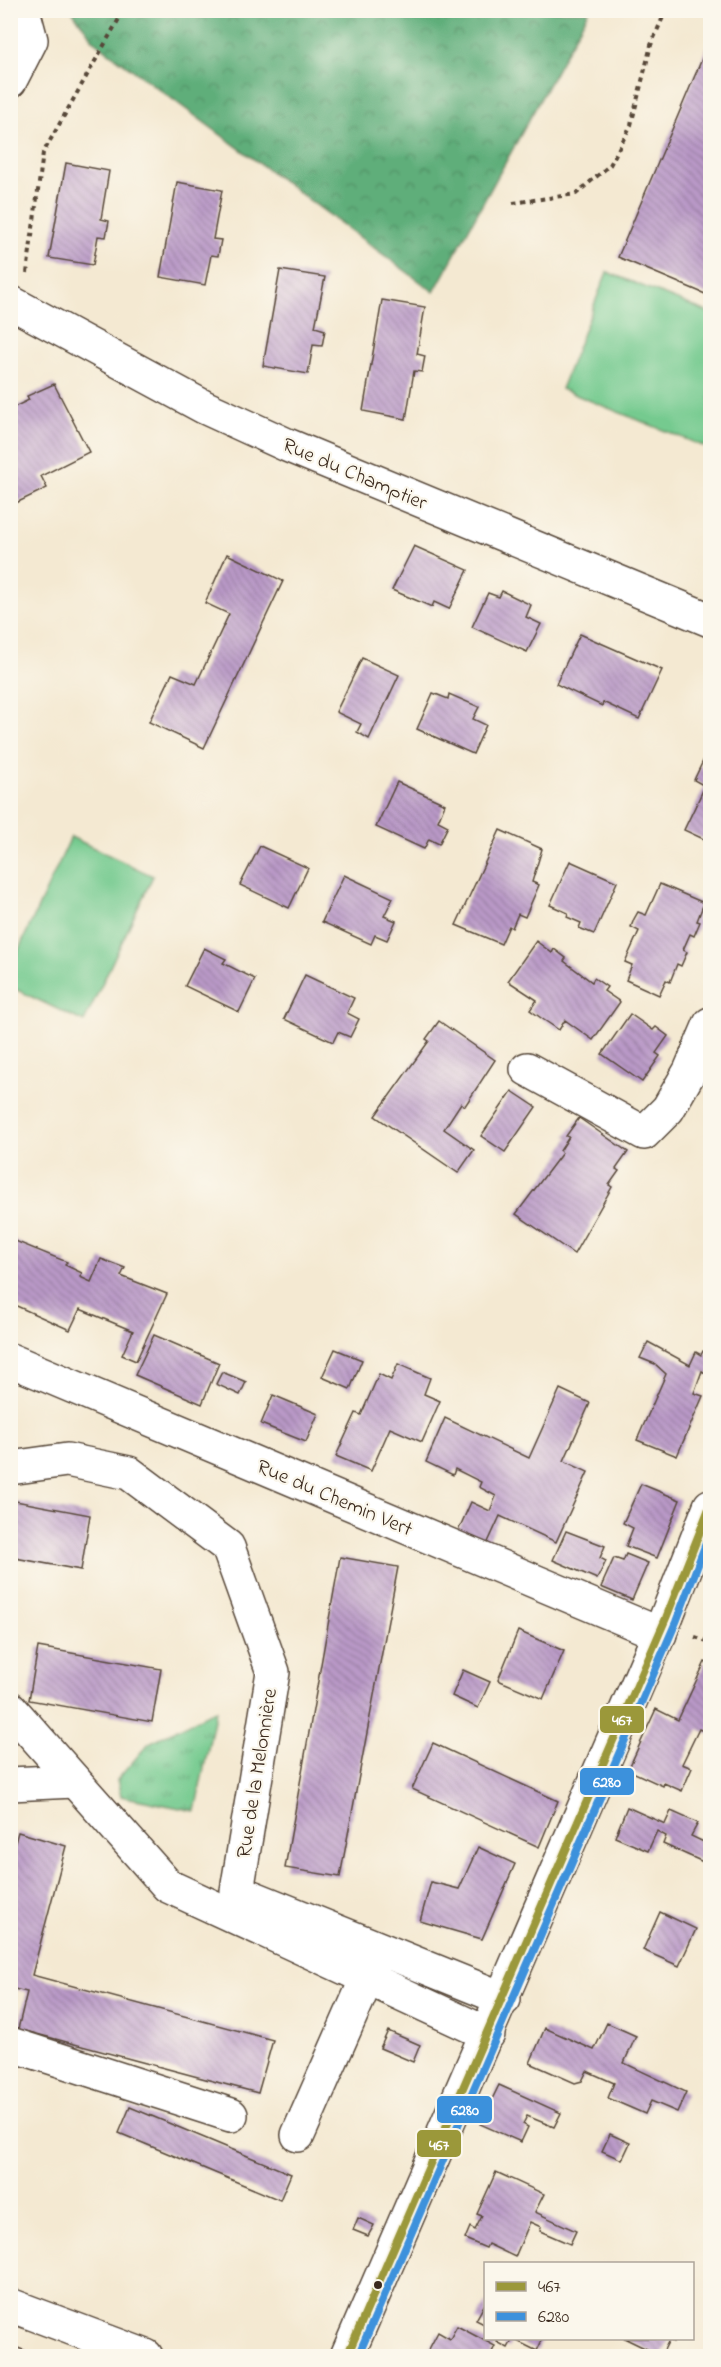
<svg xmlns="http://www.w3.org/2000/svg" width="721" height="2367" font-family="'Indie Flower',sans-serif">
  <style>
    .grass { fill: url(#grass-tufts); stroke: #587a56; stroke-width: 1.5 }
    .forest { fill: url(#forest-crowns); stroke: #4d6c4c; stroke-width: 1.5 }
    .pitch { fill: #74ca8f; stroke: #587a56; stroke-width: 1.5 }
    .building { fill: url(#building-back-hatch) }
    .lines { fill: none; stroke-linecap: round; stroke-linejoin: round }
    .minor-casing { stroke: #574739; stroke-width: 36 }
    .path { stroke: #574739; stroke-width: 4; stroke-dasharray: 4.5 4.5; stroke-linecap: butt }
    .minor { stroke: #fff; stroke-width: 33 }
    .bus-1-casing { stroke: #fbf7ec; stroke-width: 12 }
    .bus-2-casing { stroke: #fbf7ec; stroke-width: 12 }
    .bus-1 { stroke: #9b983a; stroke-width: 8 }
    .bus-2 { stroke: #3c91dc; stroke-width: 8 }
    .bus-dot { fill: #3b2a1e; stroke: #fbf7ec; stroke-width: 2 }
    .labels { text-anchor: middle; stroke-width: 4.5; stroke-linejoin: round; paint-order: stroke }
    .street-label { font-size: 21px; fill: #3b2a1e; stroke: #fbf7ec }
    .line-badge { stroke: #fbf7ec; stroke-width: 2 }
    .badge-label { font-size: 16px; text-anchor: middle; font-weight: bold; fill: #fff }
  </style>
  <defs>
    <pattern id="grass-tufts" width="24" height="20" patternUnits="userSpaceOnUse" patternTransform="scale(1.5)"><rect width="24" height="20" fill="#74ca8f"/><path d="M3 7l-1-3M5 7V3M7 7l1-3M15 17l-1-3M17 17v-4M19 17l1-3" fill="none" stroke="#60a474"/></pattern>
    <pattern id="forest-crowns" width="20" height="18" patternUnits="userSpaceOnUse" patternTransform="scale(1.5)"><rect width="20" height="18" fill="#5fae7a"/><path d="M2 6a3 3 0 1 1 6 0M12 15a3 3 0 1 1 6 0" fill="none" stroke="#508e63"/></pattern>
    <pattern id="building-back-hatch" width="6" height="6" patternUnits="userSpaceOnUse" patternTransform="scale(1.5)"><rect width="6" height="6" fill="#b999c7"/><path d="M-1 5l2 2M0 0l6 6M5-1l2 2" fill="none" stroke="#987da1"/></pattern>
  </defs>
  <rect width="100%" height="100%" fill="#fbf7ec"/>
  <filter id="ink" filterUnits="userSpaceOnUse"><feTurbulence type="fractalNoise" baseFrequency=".0167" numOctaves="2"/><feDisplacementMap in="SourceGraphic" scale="12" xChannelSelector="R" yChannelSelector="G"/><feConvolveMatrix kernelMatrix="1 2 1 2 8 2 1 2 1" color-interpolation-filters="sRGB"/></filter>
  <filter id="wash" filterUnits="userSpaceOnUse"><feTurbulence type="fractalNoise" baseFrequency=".008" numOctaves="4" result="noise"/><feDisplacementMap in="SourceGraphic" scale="24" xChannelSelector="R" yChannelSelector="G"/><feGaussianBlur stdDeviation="1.35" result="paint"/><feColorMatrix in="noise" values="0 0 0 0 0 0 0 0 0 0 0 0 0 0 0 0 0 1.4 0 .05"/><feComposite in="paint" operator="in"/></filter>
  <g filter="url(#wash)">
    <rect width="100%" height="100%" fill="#f4e9d2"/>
    <path class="grass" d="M216 1710 195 1811 121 1796 117 1780 149 1743Z"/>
    <path class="forest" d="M72 11H589L434 292 95 42Z"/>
    <g class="pitch">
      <path d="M607 272 710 313V449L561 389Z"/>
      <path d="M71 837 153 876 84 1022 11 987V966Z"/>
    </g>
    <g id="blocks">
      <g class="building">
        <path d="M710 40V296L618 257Z"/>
        <path d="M66 163 109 171 101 219 109 221 106 237 98 236 93 265 49 258Z"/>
        <path d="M177 182 222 190 213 239 221 240 218 256 211 255 205 285 160 277Z"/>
        <path d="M280 270 325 277 315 327 325 330 322 346 313 345 308 374 263 366Z"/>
        <path d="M382 300 425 307 417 354 425 356 422 372 414 371 406 419 363 411Z"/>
        <path d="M54 384 89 452 41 476 47 488 10 506V409L29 400 27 396Z"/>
        <path d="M414 546 468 570 449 609 434 602 432 607 392 590Z"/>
        <path d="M227 554 283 581 204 748 149 722 172 674 196 684 229 614 205 603Z"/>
        <path d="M502 591 531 605 526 617 541 624 527 652 472 627 488 593 499 597Z"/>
        <path d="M580 634 662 670 639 719 603 702 602 706 556 684Z"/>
        <path d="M362 658 399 675 369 739 357 732 361 724 336 712Z"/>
        <path d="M433 693 448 699 449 694 479 707 473 719 486 725 473 754 417 729Z"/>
        <path d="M704 759 710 762V842L684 830 705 786 694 780Z"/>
        <path d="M397 782 445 804 438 821 448 826 439 844 429 839 424 849 376 827Z"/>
        <path d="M500 830 542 849 532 882 539 885 525 917 518 914 512 928 509 926 501 944 456 925Z"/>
        <path d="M260 846 308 868 289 908 240 885Z"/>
        <path d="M570 861 617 882 594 934 579 928 581 923 567 917 568 913 550 905Z"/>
        <path d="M344 875 393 898 384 916 396 921 387 940 375 935 371 944 322 922Z"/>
        <path d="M660 884 704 903 697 921 700 922 694 936 690 934 683 950 687 952 681 966 677 964 670 982 666 980 659 995 626 980 632 965 625 962 639 931 631 927 634 919 638 912 646 915Z"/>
        <path d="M536 941 552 953 554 949 566 958 564 961 592 982 594 978 607 987 604 991 620 1002 593 1040 565 1020 559 1030 544 1020 530 1010 537 1000 508 981Z"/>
        <path d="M204 948 226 959 223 963 255 979 239 1012 185 986Z"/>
        <path d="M305 975 354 998 347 1013 359 1019 350 1037 338 1032 333 1042 284 1019Z"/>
        <path d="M630 1014 653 1030 656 1027 668 1036 656 1053 660 1056 642 1082 602 1054Z"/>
        <path d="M439 1021 495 1060 465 1106 461 1103 444 1129 474 1150 458 1173 375 1116 429 1041 426 1039Z"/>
        <path d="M512 1091 536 1107 505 1152 481 1136Z"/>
        <path d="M579 1118 628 1152 616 1169 619 1171 609 1185 612 1187 574 1254 516 1214 562 1153 560 1151 569 1137 566 1136Z"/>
        <path d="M10 1230 15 1241 67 1262 65 1265 82 1273 80 1277 91 1282 101 1259 125 1268 121 1276 167 1294 136 1361 122 1355 133 1331 80 1309 70 1330 10 1303Z"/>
        <path d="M154 1335 219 1363 202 1404 135 1375Z"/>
        <path d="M648 1342 690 1365 696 1352 701 1355 703 1351 710 1355V1376L702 1371 694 1393 703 1396 677 1456 637 1440 666 1374 655 1364 640 1358Z"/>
        <path d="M335 1349 362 1360 350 1389 322 1377Z"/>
        <path d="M398 1364 430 1378 424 1394 440 1401 422 1442 390 1428 371 1471 336 1456 356 1413 361 1415 379 1374 391 1380Z"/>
        <path d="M222 1372 246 1382 240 1395 216 1384Z"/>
        <path d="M560 1389 590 1403 564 1461 588 1472 556 1542 500 1516 484 1551 455 1538 471 1502 490 1511 496 1496 479 1487 481 1482 455 1469 453 1475 426 1462 445 1418 529 1458Z"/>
        <path d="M273 1395 318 1414 306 1442 261 1424Z"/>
        <path d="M641 1484 680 1500 657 1558 626 1546 633 1528 623 1523Z"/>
        <path d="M10 1500 90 1515 81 1570 10 1557Z"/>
        <path d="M566 1531 605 1546 600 1558 606 1561 597 1579 553 1560Z"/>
        <path d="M626 1554 648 1563 632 1600 601 1587 614 1558 623 1561Z"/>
        <path d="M340 1557 398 1567 340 1877 285 1868Z"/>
        <path d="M518 1631 564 1651 543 1699 498 1680Z"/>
        <path d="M38 1647 161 1669 152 1722 29 1700Z"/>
        <path d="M705 1662 710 1665V1734L699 1729 682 1764 692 1768 682 1791 664 1783 663 1786 628 1770 656 1709 678 1720Z"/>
        <path d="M463 1670 490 1682 478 1708 452 1696Z"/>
        <path d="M433 1743 558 1801 539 1847 412 1789Z"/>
        <path d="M627 1807 665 1824 671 1811 698 1823 691 1836 710 1845V1865L663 1844 666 1836 657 1831 648 1851 615 1837Z"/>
        <path d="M18 1832 66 1846 32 1975 273 2040 258 2093 18 2029 27 1992 10 1988V1860Z"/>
        <path d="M478 1847 515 1864 482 1939 420 1921 431 1882 459 1889Z"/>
        <path d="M660 1912 696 1929 679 1966 643 1950Z"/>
        <path d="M607 2023 636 2036 624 2063 686 2092 677 2112 651 2101 645 2114 608 2098 614 2083 587 2071 582 2081 575 2083 530 2063 545 2028 594 2050Z"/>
        <path d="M388 2031 420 2045 413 2062 380 2048Z"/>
        <path d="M499 2085 561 2113 554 2127 527 2116 523 2124 528 2127 521 2142 480 2124Z"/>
        <path d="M130 2107 291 2174 280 2200 119 2133Z"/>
        <path d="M610 2134 630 2143 622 2160 602 2151Z"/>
        <path d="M496 2172 544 2194 535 2212 576 2231 570 2244 540 2231 541 2227 530 2222 515 2257 488 2244 486 2248 465 2239 470 2227 475 2230 482 2216 477 2214Z"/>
        <path d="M358 2218 374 2225 368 2236 353 2230Z"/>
        <path d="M486 2302V2325L476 2320Z"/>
        <path d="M457 2326 495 2346 490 2356H429L427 2353 438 2332 450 2339Z"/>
        <path d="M499 2338H543L537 2351 513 2339 508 2348 497 2342Z"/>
        <path d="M624 2338H675L673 2342 669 2340 661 2356Z"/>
        <path d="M10 2345 39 2356H10Z"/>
      </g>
    </g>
  </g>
  <g filter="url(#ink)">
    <use href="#blocks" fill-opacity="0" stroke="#574739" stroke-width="1.5"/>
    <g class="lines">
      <g class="minor-casing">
        <g id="minor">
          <path d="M10 81 31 40 23 10"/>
          <path d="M10 302 204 407 287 445 710 620"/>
          <path d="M527 1069 644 1133 668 1109 690 1071 710 1024"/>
          <path d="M10 1360 660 1634"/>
          <path d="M10 1468 67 1460 129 1473 228 1547 273 1672 237 1891 504 1999"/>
          <path d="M10 1708 168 1886 488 2034"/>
          <path d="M10 1784 74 1781"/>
          <path d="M10 2044 231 2115"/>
          <path d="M298 2135 376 1958"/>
          <path d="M10 2305 146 2356"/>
          <path d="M347 2356 666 1618 710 1506"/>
        </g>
      </g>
      <g class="path">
        <path d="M513 203 576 194 610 165 631 125 651 45 666 10"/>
        <path d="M27 273 43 153 124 10"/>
        <path d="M695 1637 710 1642"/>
      </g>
      <use href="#minor" class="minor"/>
      <g class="bus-1-casing">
        <path id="bus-1" d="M347 2356 666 1618 710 1506"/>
      </g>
      <g class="bus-2-casing">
        <path id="bus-2" d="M358 2356 676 1622 710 1533"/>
      </g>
      <use href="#bus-1" class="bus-1"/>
      <use href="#bus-2" class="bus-2"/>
    </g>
  </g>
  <circle class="bus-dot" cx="378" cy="2285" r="5"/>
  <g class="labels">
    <g class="street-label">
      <text transform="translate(355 473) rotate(23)" y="7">Rue du Champtier</text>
      <text transform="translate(335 1497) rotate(23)" y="7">Rue du Chemin Vert</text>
      <text transform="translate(256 1773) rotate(-81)" y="7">Rue de la Melonnière</text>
    </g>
  </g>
  <g class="line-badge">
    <rect x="599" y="1705" width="46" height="29" rx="6" fill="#9b983a"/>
    <rect x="579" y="1767" width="56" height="29" rx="6" fill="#3c91dc"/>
    <rect x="436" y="2095" width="57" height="29" rx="6" fill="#3c91dc"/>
    <rect x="416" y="2129" width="46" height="29" rx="6" fill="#9b983a"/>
  </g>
  <g class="badge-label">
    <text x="622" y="1725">467</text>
    <text x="607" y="1787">6280</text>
    <text x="465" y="2115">6280</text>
    <text x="439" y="2150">467</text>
  </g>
  <rect width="721" height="2367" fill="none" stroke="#fbf7ec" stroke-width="36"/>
  <rect x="484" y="2262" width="210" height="78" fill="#fbf7ec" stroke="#aea59a" stroke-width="1.5"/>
  <rect x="496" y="2282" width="30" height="9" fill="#9b983a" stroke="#aea59a" stroke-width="1.5"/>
  <text x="538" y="2292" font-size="18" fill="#3b2a1e">467</text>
  <rect x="496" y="2312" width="30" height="9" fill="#3c91dc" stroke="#aea59a" stroke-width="1.5"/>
  <text x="538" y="2322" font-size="18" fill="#3b2a1e">6280</text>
</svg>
